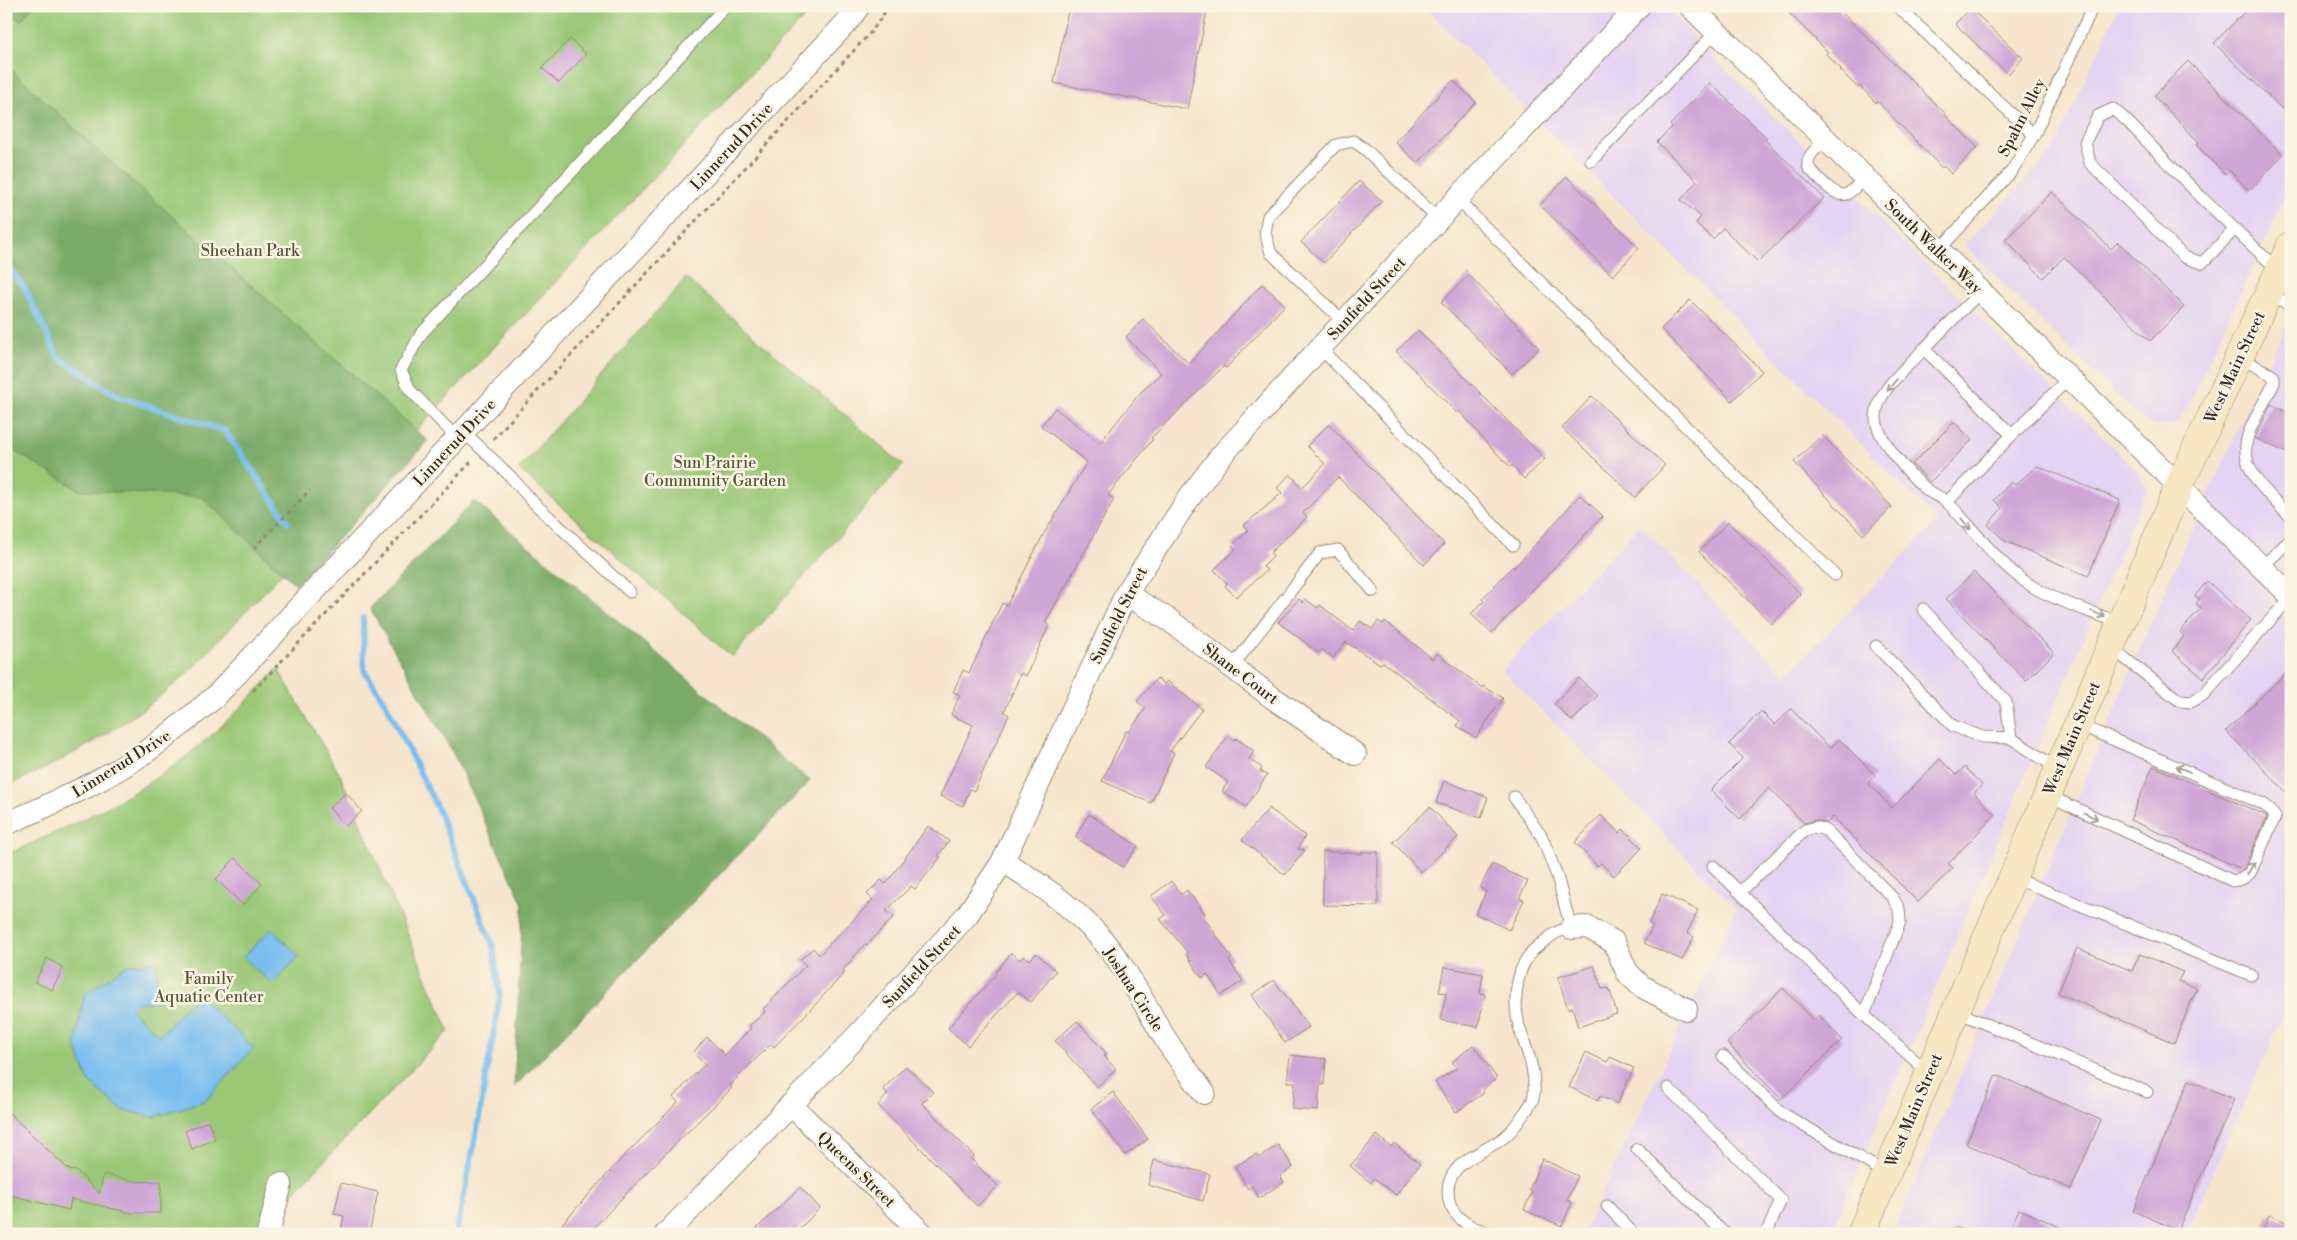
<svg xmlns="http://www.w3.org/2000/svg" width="2297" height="1240" font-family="'Libre Bodoni',serif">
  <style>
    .built { fill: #e4d3f2 }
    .green { fill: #99c776; stroke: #6a784a }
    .forest { fill: #7aac67; stroke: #5a6b42 }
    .water { fill: #78bdef; stroke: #5a7486 }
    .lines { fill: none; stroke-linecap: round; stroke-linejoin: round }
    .stream { stroke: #78bdef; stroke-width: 6 }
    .building { fill: #cda6d6 }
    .lane-casing { stroke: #988875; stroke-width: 13 }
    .street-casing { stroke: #988875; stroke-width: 24 }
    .secondary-casing { stroke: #988875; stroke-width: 29 }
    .path { stroke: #988875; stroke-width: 3; stroke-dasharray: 4 4; stroke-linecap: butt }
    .lane { stroke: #fff; stroke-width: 11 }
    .street { stroke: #fff; stroke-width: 22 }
    .secondary { stroke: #f7e8c3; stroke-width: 28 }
    .oneway { stroke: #a79f9a }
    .labels { text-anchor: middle; stroke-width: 5; stroke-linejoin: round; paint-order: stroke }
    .street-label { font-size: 16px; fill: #3b2a1e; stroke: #fcf5e5 }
    .park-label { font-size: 16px; fill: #575938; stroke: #fcf5e5 }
  </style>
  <rect width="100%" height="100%" fill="#fcf5e5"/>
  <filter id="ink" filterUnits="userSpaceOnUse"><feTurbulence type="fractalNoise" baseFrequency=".02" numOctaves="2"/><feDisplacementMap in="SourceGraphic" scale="10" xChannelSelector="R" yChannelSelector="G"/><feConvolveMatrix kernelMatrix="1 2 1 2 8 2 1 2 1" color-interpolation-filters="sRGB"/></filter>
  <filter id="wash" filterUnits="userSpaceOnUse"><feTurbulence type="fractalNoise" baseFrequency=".0096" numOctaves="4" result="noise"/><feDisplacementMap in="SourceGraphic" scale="20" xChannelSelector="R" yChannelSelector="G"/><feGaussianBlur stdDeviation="1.12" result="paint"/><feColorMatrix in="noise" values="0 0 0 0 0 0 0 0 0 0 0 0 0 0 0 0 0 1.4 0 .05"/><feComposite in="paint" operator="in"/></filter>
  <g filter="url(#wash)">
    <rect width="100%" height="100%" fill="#f6e5cc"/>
    <g class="built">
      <path d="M1434 6H1665L1713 57 2137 471 2147 489 1831 1234H1583L1737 909 1502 670 1640 525 1786 675 1938 521 1429 12Z"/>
      <path d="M2119 6H2291V183L2188 406 2179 421 2171 426 2151 425 2139 417 1964 245 2052 152Z"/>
      <path d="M2291 314V577L2269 600 2291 623V997L2186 1234H1893L2171 576Z"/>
    </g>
    <g class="green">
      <path d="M6 6H815L191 670C134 721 76 756 6 786Z"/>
      <path d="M686 278 903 465 732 657 519 469Z"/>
      <path d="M278 669 340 775 449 1031 254 1234H6V855C68 827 130 800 184 758 218 732 248 700 278 669Z"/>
    </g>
    <g class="forest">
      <path d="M6 6H33L20 21 6 9Z"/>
      <path d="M6 65 107 159 428 441 296 585 202 497 79 490 6 446Z"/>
      <path d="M474 501 810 781 514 1087 523 904 454 755 370 608Z"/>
    </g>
    <g class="water">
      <path d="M271 929 299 956 272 984 243 957Z"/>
      <path d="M156 962 159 1001 135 1003 130 1008 159 1036 198 995 254 1048 206 1100 154 1117 122 1110 89 1082 75 1045 84 995 127 965Z"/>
    </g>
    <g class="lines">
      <g class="stream">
        <path d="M6 263 24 287 58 357 118 396 225 431 288 522"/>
        <path d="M363 618 364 670 385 702 439 812 493 946 500 995 476 1135 456 1234"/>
      </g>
    </g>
    <g id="blocks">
      <g class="building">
        <path d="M1069 6H1208L1187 109 1054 83Z"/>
        <path d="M1782 6H1835L1946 114 1945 115 1977 147 1951 174 1944 166 1942 168 1877 101 1876 103 1860 86 1858 88 1840 70 1841 69 1826 54 1828 52Z"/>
        <path d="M2250 6H2291V102L2283 110 2214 43Z"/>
        <path d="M1970 8 2023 58 2008 74 1955 24Z"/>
        <path d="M570 39 586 54 559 83 542 68Z"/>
        <path d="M2188 61 2283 155 2249 191 2229 170 2225 174 2196 145 2199 142 2154 96Z"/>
        <path d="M1453 80 1476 102 1418 163 1395 142Z"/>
        <path d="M1710 83 1767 138 1765 140 1824 198 1758 262 1723 228 1713 239 1696 223 1701 217 1681 200 1697 181 1657 142 1672 127 1670 125Z"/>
        <path d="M1567 177 1639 248 1613 276 1540 205Z"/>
        <path d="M1359 181 1382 201 1324 263 1301 242Z"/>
        <path d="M2052 192 2111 249 2118 242 2184 307 2150 341 2064 257 2043 278 2005 240Z"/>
        <path d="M1469 275 1539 348 1512 374 1441 302Z"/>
        <path d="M1262 284 1285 305 1226 368 1224 366 1151 438 1153 439 1108 495 1114 499 1045 623 1049 625 1026 676 1021 673 1004 712 1009 715 974 791 970 789 963 806 940 796 973 725 951 715 960 695 953 692 963 670 969 673 1002 603 1007 605 1042 537 1087 462 1041 426 1055 408 1100 443 1139 394 1161 373 1126 337 1143 319 1189 364Z"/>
        <path d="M1690 300 1762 371 1732 401 1661 329Z"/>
        <path d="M1418 330 1545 459 1524 479 1512 465 1510 467 1479 435 1480 434 1459 411 1457 413 1396 351Z"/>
        <path d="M1592 396 1665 465 1635 497 1562 428Z"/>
        <path d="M2271 404 2291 414V455L2255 438Z"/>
        <path d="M1954 422 1972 440 1930 482 1912 464Z"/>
        <path d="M1329 424 1444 544 1424 565 1338 477 1303 513 1307 517 1270 553 1274 556 1263 567 1267 570 1236 597 1225 586 1227 583 1214 570 1236 549 1232 546 1248 530 1243 526 1282 493 1277 488 1290 474 1302 488 1325 464 1307 446Z"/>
        <path d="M1822 435 1892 507 1863 535 1794 462Z"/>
        <path d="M2037 466 2120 500 2088 576 2005 541 1988 525 2002 508 1994 500 2011 482 2015 485Z"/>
        <path d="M1580 495 1603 516 1492 633 1471 614 1484 601 1482 599 1513 566 1514 568Z"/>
        <path d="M1728 522 1801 594 1772 624 1699 552Z"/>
        <path d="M1974 572 2054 653 2026 681 1946 599Z"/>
        <path d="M2207 581 2251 620 2203 678 2172 651 2184 636 2180 632 2201 608 2196 604 2200 599 2195 596Z"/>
        <path d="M1299 599 1303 603 1305 599 1318 608 1320 605 1353 631 1360 621 1372 629 1378 621 1383 624 1385 621 1433 659 1437 653 1482 688 1483 686 1503 698 1476 738 1457 726 1460 721 1383 662 1380 664 1346 642 1333 658 1322 649 1319 653 1278 622Z"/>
        <path d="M2291 668V797L2226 731Z"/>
        <path d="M1157 678 1164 684 1167 681 1202 709 1170 751 1174 753 1151 803 1102 781 1126 731 1129 732 1146 708 1137 702Z"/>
        <path d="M1579 678 1597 696 1572 721 1554 704Z"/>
        <path d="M1791 709 1830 748 1839 739 1875 775 1868 783 1892 808 1940 759 1956 775 1965 767 1982 785 1974 793 1995 815 1948 864 1953 868 1918 902 1833 817 1827 823 1815 820 1804 823 1769 788 1740 819 1711 790 1743 758 1729 744 1761 711 1775 725Z"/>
        <path d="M1228 736 1235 740 1236 738 1254 751 1249 759 1262 768 1260 771 1267 775 1246 807 1222 791 1228 782 1206 767Z"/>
        <path d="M2153 766 2265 815 2267 817 2244 868 2242 869 2130 820Z"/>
        <path d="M1444 781 1488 797 1481 818 1436 803Z"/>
        <path d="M346 793 362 811 346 826 329 808Z"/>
        <path d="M1430 807 1458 837 1421 872 1393 842Z"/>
        <path d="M1269 808 1305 836 1298 849 1305 850 1285 875 1242 840Z"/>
        <path d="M1089 814 1138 846 1123 867 1075 837Z"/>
        <path d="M1601 815 1619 833 1623 829 1642 848 1614 876 1601 863 1597 866 1575 842Z"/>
        <path d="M928 826 949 841 938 856 941 857 915 889 911 886 886 911 894 917 867 945 865 944 843 970 845 972 812 1008 774 1047 771 1044 730 1085 732 1088 640 1179 588 1234H553L620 1160 678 1102 673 1097 705 1064 693 1053 707 1037 725 1055 751 1028 749 1026 765 1012 763 1009 806 965 800 960 813 948 819 955 873 900 867 894 881 880 886 884Z"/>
        <path d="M1323 851 1362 854V852H1378V906L1323 905Z"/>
        <path d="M235 858 262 884 243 905 216 879Z"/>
        <path d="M1492 864 1528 881 1519 898 1524 900 1509 930 1476 914 1486 891 1480 888Z"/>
        <path d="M1171 881 1181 895 1187 890 1205 914 1203 916 1232 958 1229 961 1243 981 1221 995 1207 974 1202 978 1186 954 1188 953 1160 919 1166 915 1151 896Z"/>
        <path d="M1662 894 1698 910 1687 933 1694 937 1682 960 1644 943 1653 926 1649 923Z"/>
        <path d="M2077 948 2132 971 2140 954 2183 972 2178 981 2197 988 2174 1043 2058 993Z"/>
        <path d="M1011 953 1020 960 1024 956 1030 960 1036 953 1056 971 1031 1002 1018 992 968 1046 948 1028 996 974 995 973Z"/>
        <path d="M47 958 63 968 52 990 35 982Z"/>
        <path d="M1594 966 1602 989 1609 988 1617 1014 1578 1027 1572 1007 1568 1009 1558 977Z"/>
        <path d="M1444 967 1483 974 1480 993 1485 994 1478 1027 1441 1020 1446 993 1439 992Z"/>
        <path d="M1274 980 1309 1027 1285 1043 1252 995Z"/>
        <path d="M1783 988 1814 1020 1819 1015 1842 1040 1781 1099 1727 1043Z"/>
        <path d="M1077 1021 1106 1053 1104 1056 1116 1069 1097 1087 1055 1041Z"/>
        <path d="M1473 1045 1497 1078 1482 1090 1484 1093 1456 1112 1435 1082 1457 1068 1452 1062Z"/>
        <path d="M1586 1052 1607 1062 1610 1057 1634 1068 1617 1104 1600 1096 1598 1101 1569 1087Z"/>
        <path d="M1290 1055 1326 1059 1324 1085H1320L1318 1111 1292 1109 1295 1082H1287Z"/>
        <path d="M906 1066 933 1092 922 1103 974 1156 971 1159 998 1186 977 1206 878 1105 888 1094 883 1089Z"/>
        <path d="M1996 1075 2101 1120 2071 1189 1966 1144Z"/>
        <path d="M2189 1080 2234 1099 2178 1230 2133 1211Z"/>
        <path d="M1113 1092 1148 1139 1125 1155 1091 1109Z"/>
        <path d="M6 1110 69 1170 77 1171 99 1193 104 1174 136 1182 161 1181V1213H132L71 1199 69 1210 6 1194Z"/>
        <path d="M208 1121 215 1139 192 1149 185 1131Z"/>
        <path d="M1377 1135 1391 1147 1394 1143 1420 1164 1396 1195 1374 1178 1371 1183 1350 1166Z"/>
        <path d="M1278 1145 1293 1167 1280 1176 1284 1182 1259 1198 1252 1186 1248 1189 1235 1167 1256 1154 1259 1158Z"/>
        <path d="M1542 1159 1578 1176 1567 1200 1572 1202 1562 1226 1524 1210 1532 1192 1529 1190Z"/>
        <path d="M1154 1160 1210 1174 1203 1201 1148 1185Z"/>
        <path d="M341 1183 378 1192 369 1234H340L344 1216 334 1214Z"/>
        <path d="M800 1187 820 1208 794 1234H751Z"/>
        <path d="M2019 1209 2076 1234H2008Z"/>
        <path d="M2269 1215 2291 1224V1234H2262Z"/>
      </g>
    </g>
  </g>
  <g filter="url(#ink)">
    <use href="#blocks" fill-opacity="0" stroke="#988875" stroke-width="1"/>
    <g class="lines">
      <g class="lane-casing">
        <g id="lane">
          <path d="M1897 6 2034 135"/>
          <path d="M1826 140C1818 147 1804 157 1809 168 1817 176 1835 199 1847 194 1853 191 1859 183 1864 178"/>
          <path d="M1591 161 1716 32"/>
          <path d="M1457 199 1835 575"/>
          <path d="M2235 229 2202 263 2184 257 2090 163 2085 142 2098 116 2113 109 2126 120 2200 196 2279 271"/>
          <path d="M1938 251 2011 172 2034 135 2093 6"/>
          <path d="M2269 291 2291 307"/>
          <path d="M1980 292 1924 349 2012 435 2069 378"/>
          <path d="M1344 322 1271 253 1265 233 1268 216 1336 145 1353 141 1365 149 1438 219"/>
          <path d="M1320 348 1513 545"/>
          <path d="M1924 349C1908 367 1878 389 1876 415 1874 437 1910 475 1926 489 1933 495 1942 497 1948 503 1977 532 1999 567 2035 588 2058 602 2095 613 2120 623"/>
          <path d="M2239 357 2270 374 2274 377V383C2266 400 2251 422 2247 439 2239 471 2271 497 2291 517"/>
          <path d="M463 431 511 477 534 503 630 592"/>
          <path d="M457 438 410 390 401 370 421 334 726 6"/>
          <path d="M1947 502 2012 435"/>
          <path d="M2262 567 2291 539"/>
          <path d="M1923 609 2006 702 2011 738 2058 769"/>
          <path d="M1876 646 1953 726 1982 737 2011 738"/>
          <path d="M2110 647 2180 701 2191 702 2203 695 2291 597"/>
          <path d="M1232 667 1320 553 1338 550 1373 591"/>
          <path d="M2047 795 2233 881 2242 879 2250 873 2275 817 2271 810 2263 804 2077 724"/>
          <path d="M1713 866 1864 1015 1929 1073"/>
          <path d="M2012 877 2251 975"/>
          <path d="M1740 892 1805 830 1816 827 1827 831 1893 898 1899 909 1900 922 1864 1015"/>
          <path d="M1955 1011 2147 1092"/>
          <path d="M1723 1056 1783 1114 1886 1173"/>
          <path d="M1668 1088 1781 1200 1766 1234"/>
          <path d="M1637 1149 1724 1233 1728 1234"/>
          <path d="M1607 1206 1634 1234"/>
          <path d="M1492 1234C1470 1228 1447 1217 1448 1190 1449 1158 1491 1152 1509 1133 1514 1128 1519 1121 1523 1115 1527 1110 1533 1102 1534 1095 1536 1067 1526 1051 1519 1026 1512 998 1516 960 1542 943 1551 936 1559 929 1571 928L1557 876 1542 837 1514 797"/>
          <path d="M1954 1234H1957"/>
        </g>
      </g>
      <g class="street-casing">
        <g id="street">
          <path d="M1690 6 2291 596"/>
          <path d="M1126 594 1169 620 1273 698 1355 754"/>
          <path d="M6 824C58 801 113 777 158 743 178 728 196 712 215 697L847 22 859 6"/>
          <path d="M1003 861C1037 882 1071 905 1098 935 1127 967 1145 1007 1168 1043 1179 1060 1192 1076 1204 1093"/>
          <path d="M1571 928 1587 927 1614 942 1627 972 1641 986 1686 1009"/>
          <path d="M791 1105 923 1234"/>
          <path d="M268 1234 281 1184"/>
          <path d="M666 1234 845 1049 967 915 1003 861 1126 594 1189 498 1220 457 1457 199 1639 6"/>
        </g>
      </g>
      <g class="secondary-casing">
        <path id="secondary" d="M1861 1234 2179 486 2291 245"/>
      </g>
      <g class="path">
        <path d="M493 439 872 31 889 6"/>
        <path d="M254 548 310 490"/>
        <path d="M253 691 473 460"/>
      </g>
      <use href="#lane" class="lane"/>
      <use href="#street" class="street"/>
      <use href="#secondary" class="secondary"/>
    </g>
    <defs><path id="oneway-shaft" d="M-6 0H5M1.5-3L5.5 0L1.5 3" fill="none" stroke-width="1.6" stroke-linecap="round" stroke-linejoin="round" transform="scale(1.25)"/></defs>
    <g class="oneway">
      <use href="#oneway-shaft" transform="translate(1892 385) rotate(129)"/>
      <use href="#oneway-shaft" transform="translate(1966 524) rotate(50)"/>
      <use href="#oneway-shaft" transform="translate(2098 614) rotate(22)"/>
      <use href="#oneway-shaft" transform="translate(2183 769) rotate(-157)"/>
      <use href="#oneway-shaft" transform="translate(2091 816) rotate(25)"/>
      <use href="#oneway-shaft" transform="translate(2251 868) rotate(-59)"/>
    </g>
  </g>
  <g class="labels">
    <g class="street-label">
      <text transform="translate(2021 117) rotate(-63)" y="6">Spahn Alley</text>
      <text transform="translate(731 146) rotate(-47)" y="6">Linnerud Drive</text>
      <text transform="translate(1934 246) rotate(44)" y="6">South Walker Way</text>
      <text transform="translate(1366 298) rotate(-47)" y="6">Sunfield Street</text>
      <text transform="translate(2234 367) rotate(-65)" y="6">West Main Street</text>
      <text transform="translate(454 442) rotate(-47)" y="6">Linnerud Drive</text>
      <text transform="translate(1118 615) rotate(-63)" y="6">Sunfield Street</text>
      <text transform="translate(1241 673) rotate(37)" y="6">Shane Court</text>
      <text transform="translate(2071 738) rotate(-67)" y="6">West Main Street</text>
      <text transform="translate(121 763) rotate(-32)" y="6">Linnerud Drive</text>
      <text transform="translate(921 966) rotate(-47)" y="6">Sunfield Street</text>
      <text transform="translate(1134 989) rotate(57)" y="6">Joshua Circle</text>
      <text transform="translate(1913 1110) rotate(-67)" y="6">West Main Street</text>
      <text transform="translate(857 1169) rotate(44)" y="6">Queens Street</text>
    </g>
    <g class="park-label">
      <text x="250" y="256">Sheehan Park</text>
      <text x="715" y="468">Sun Prairie<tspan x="715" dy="18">Community Garden</tspan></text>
      <text x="209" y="984">Family<tspan x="209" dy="18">Aquatic Center</tspan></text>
    </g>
  </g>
  <rect width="2297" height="1240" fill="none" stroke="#fcf5e5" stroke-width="25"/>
</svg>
